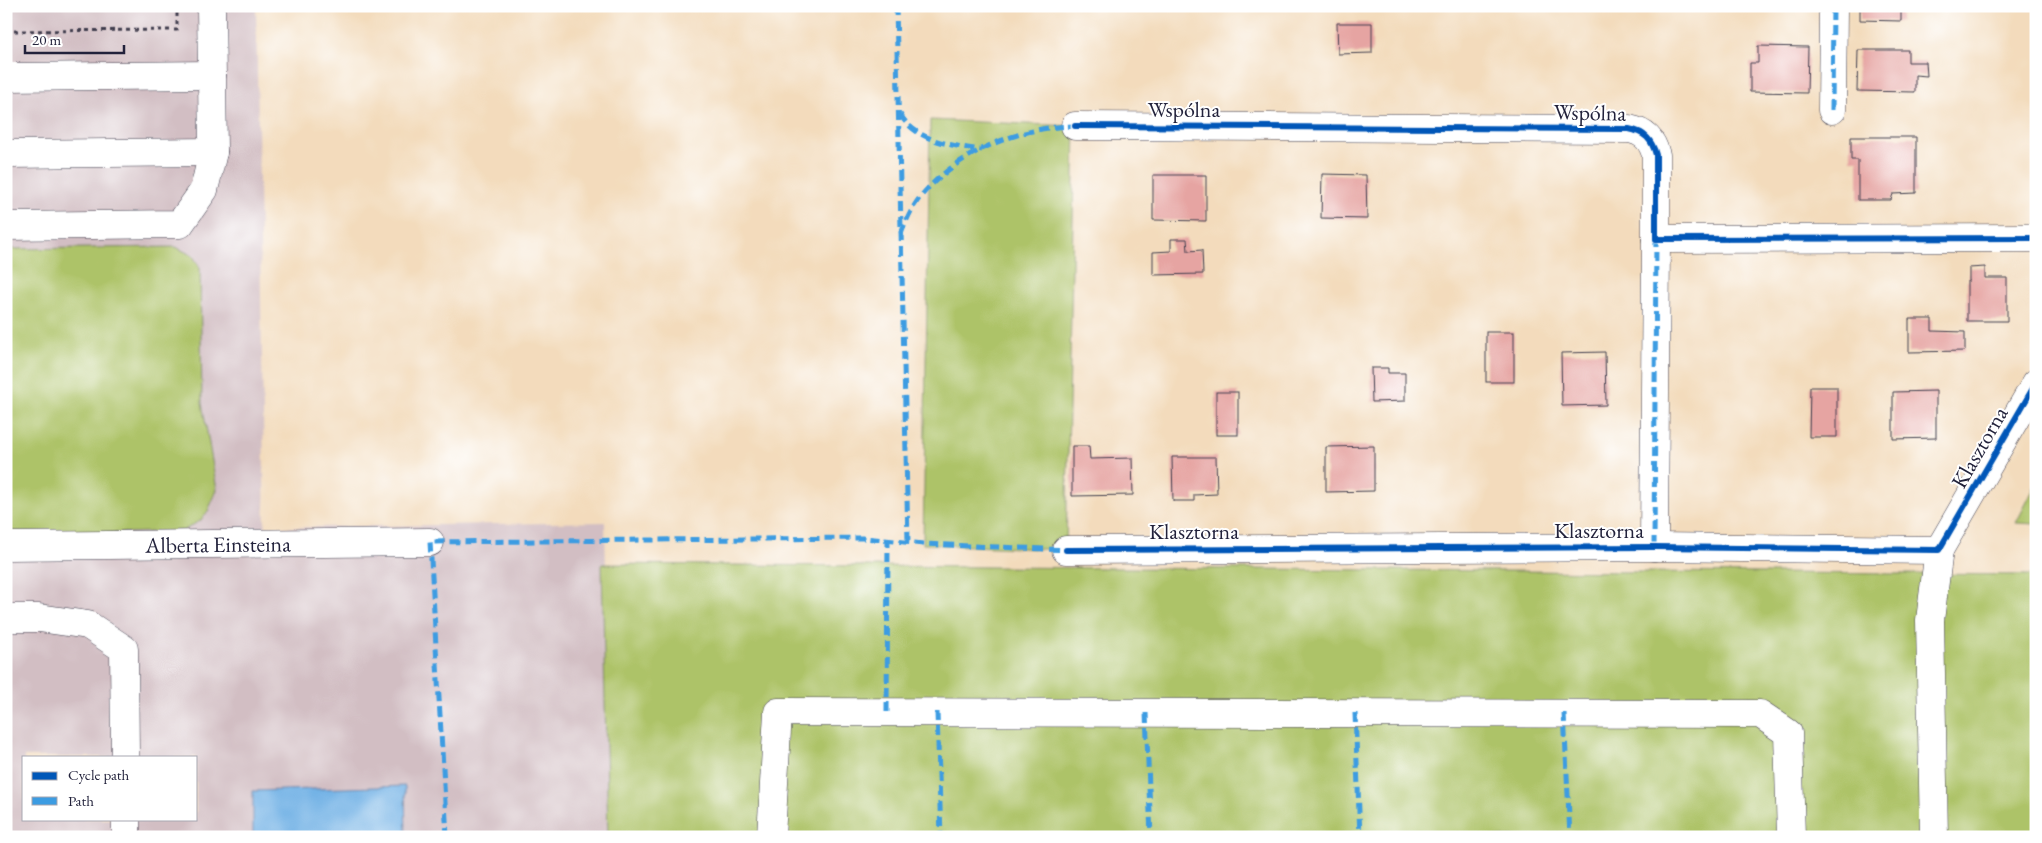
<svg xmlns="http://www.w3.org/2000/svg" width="2042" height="843" font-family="'EB Garamond',serif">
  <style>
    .industrial { fill: #d2bec3; fill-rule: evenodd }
    .green { fill: #adc367; stroke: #687251 }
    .water { fill: #71b1e5; stroke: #4a6a90 }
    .building { fill: #e6a4a2 }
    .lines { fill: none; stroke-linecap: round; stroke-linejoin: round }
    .minor-casing { stroke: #413e4e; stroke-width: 29 }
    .path { stroke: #413e4e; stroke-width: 3; stroke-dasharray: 4 4; stroke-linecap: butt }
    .minor { stroke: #fff; stroke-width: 28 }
    .quiet { stroke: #3c9ce2; stroke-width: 5; stroke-dasharray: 10 5; stroke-linecap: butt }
    .cycleway-casing { stroke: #fff; stroke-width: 9 }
    .cycleway { stroke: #0057b8; stroke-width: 6 }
    .labels { text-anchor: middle; stroke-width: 4; stroke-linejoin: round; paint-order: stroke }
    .street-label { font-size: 22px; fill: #22223b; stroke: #fff }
  </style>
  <rect width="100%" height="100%" fill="#fff"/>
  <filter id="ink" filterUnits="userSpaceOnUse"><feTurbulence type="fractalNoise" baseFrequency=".02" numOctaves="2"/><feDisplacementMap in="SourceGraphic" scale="10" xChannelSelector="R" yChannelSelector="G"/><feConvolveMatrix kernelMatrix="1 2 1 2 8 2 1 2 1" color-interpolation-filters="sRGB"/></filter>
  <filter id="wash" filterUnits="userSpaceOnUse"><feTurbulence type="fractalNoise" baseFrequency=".0096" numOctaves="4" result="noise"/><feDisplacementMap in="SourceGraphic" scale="20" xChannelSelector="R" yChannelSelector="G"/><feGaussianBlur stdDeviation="1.12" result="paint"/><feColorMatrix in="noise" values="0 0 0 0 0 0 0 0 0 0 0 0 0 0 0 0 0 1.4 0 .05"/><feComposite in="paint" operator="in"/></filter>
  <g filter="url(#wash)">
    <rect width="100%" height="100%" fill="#f3dbbc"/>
    <path class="industrial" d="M6 6H256L265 528 605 522 611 837H6ZM24 757H196V819H24Z"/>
    <g class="green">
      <path d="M930 120 1075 126 1066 550 923 544Z"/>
      <path d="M176 247 193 256 200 268 202 403 217 490 208 511 201 520 183 531 6 537V249Z"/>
      <path d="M2036 484V524L2016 523Z"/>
      <path d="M602 564 2036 575V837H608Z"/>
    </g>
    <path class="water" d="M405 786 406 837H253V791Z"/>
    <g id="blocks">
      <g class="building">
        <path d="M1860 6H1901V21L1860 20Z"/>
        <path d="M1337 23H1372V53L1338 54Z"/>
        <path d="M1758 46 1808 47 1807 93 1750 92V63H1758Z"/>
        <path d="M1858 50H1908V62H1926L1927 76 1915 75V92L1857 91Z"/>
        <path d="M1851 137H1916V193L1893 194 1891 200H1858V160H1851Z"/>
        <path d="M1322 174 1366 175 1367 219 1321 218Z"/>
        <path d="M1153 175H1206V221L1153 220Z"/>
        <path d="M1171 239H1187L1188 251 1202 250 1203 274 1153 275V252L1171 251Z"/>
        <path d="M1985 267V278H2007V321H1967V281H1969V268Z"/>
        <path d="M1909 319H1932V331L1965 332V351L1909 352Z"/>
        <rect x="1486" y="332" width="28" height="50"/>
        <path d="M1605 352 1606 405 1562 406 1561 353Z"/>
        <path d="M1371 368H1388V373H1405V401L1372 402Z"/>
        <path d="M1810 387H1837V437H1809Z"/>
        <path d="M1936 391V438L1893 439V392Z"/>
        <rect x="1216" y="392" width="22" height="43"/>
        <path d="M1072 446H1089L1090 459 1132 458 1133 495 1072 496Z"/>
        <path d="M1374 446V491L1326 492V447Z"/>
        <path d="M1172 457H1216L1217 494 1194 495V501H1173Z"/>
      </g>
    </g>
  </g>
  <g filter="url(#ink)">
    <use href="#blocks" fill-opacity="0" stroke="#413e4e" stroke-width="1"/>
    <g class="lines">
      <g class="minor-casing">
        <g id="minor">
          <path d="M6 77 212 75"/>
          <path d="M1832 110 1833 6"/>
          <path d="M1075 126 1629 129C1645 132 1652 140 1656 155V239L2036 238"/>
          <path d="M6 154 213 152"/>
          <path d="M6 226 180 224 204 190 213 152 211 6"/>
          <path id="s1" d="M6 546 430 542"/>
          <path d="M1654 547 1656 239"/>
          <path d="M1066 550 1654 547 1939 550 2036 383"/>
          <path d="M6 618H39L88 625 124 649 125 757"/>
          <path d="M126 819V837"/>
          <path d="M771 837 778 712 1760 714 1788 733 1791 837"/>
          <path d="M1934 837 1930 620 1939 550"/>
        </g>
      </g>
      <path class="path" d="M6 31 177 30V6"/>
      <use href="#minor" class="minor"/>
      <g class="quiet">
        <path d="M896 6 908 542"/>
        <path d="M1832 110 1833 6"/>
        <path d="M900 114C915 141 954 146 982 150"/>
        <path d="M901 234C906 221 912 207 921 196 958 152 1022 125 1079 126"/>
        <path d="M1654 547 1656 239"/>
        <path d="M887 712 888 541"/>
        <path d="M937 712 941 837"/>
        <path d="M1146 713 1151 837"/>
        <path d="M1355 713 1360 837"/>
        <path d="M1564 713 1570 837"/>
        <path d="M447 837 430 542 865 538 923 544 1070 550"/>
      </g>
      <g class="cycleway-casing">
        <g id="cycleway">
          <path d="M1075 126 1629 129C1645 132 1652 140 1656 155V239L2036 238"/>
          <path d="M1066 550 1654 547 1939 550 2036 383"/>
        </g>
      </g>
      <use href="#cycleway" class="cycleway"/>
    </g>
  </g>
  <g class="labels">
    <g class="street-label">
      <text x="1184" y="117">Wspólna</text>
      <text transform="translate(1590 112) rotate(1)" y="8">Wspólna</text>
      <text transform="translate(1979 447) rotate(-60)" y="8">Klasztorna</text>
      <text x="1599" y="538">Klasztorna</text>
      <text x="1194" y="539">Klasztorna</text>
      <text dy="8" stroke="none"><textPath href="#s1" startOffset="212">Alberta Einsteina</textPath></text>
    </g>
  </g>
  <rect width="2042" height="843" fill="none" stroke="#fff" stroke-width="25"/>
  <rect x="22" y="756" width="175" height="65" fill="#ffffff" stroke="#a7a7b1"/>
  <rect x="32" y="772" width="25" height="8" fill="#0057b8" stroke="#a7a7b1"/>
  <text x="68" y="780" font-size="15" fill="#22223b">Cycle path</text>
  <rect x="32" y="797" width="25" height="8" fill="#3c9ce2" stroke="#a7a7b1"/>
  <text x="68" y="806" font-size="15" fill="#22223b">Path</text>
  <path d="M25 45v8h99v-8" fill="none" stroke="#22223b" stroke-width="2.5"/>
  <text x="32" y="45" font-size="15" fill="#22223b" stroke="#ffffff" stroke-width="4" paint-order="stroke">20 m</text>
</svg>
